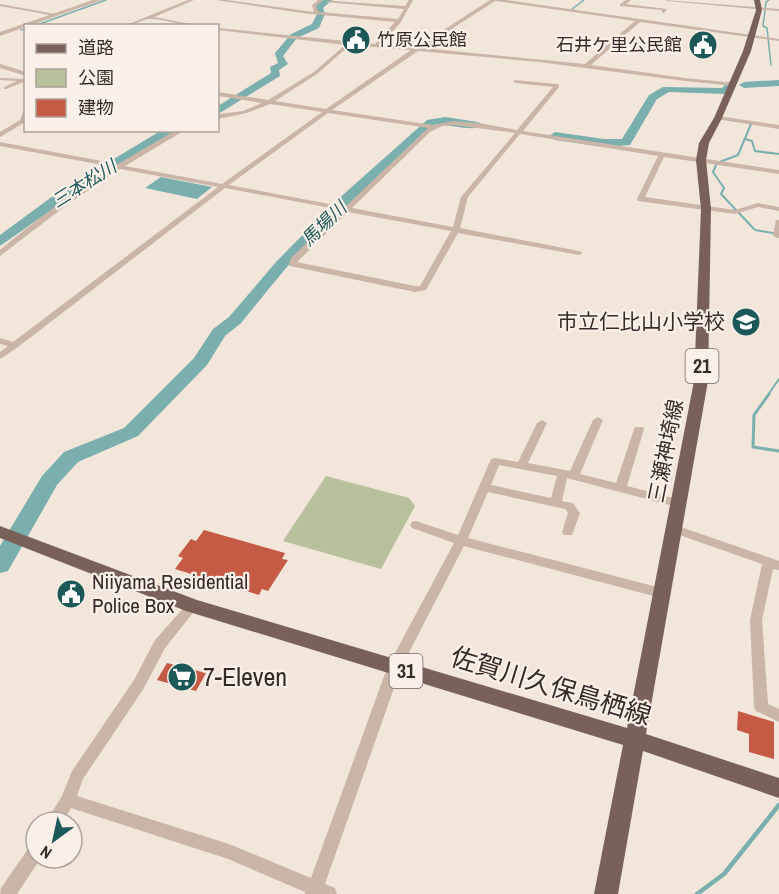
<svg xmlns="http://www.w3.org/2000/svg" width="779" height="894" font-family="'Archivo Narrow','Noto Sans JP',sans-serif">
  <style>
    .green { fill: #b7c19b }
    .water { fill: #7aafae }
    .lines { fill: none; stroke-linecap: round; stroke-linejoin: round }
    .stream-far3 { stroke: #7aafae; stroke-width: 1.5 }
    .stream-far2 { stroke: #7aafae; stroke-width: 2 }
    .stream-far1 { stroke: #7aafae; stroke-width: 3 }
    .stream { stroke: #7aafae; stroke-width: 4.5 }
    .river { fill: #7aafae; fill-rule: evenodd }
    .building { fill: #c65b45 }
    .pedestrian { fill: #cab5a7; fill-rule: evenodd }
    .minor { fill: #cab5a7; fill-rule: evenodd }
    .tertiary { fill: #cab5a7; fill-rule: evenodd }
    .primary { fill: #796159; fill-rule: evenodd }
    .labels { text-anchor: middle; stroke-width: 4.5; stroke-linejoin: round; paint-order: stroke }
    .far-poi-label { font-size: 18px; fill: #372b28; stroke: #faf0e8; text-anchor: start }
    .far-water-label { font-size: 18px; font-style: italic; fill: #1d5858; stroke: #faf0e8 }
    .shield { fill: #faf0e8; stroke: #726662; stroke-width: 1.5 }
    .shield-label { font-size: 20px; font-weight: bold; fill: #372b28 }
    .poi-label { font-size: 21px; fill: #372b28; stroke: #faf0e8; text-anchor: end }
    .street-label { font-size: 21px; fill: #372b28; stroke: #faf0e8 }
    .near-poi-label { font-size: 26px; fill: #372b28; stroke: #faf0e8; text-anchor: start }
    .near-street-label { font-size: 26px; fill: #372b28; stroke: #faf0e8 }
  </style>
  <rect width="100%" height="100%" fill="#f2e6db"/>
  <path class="green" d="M326 476 409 498 415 506 381 569 283 541Z"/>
  <path class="water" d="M161 177 212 187 197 199 145 188Z"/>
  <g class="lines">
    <g class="stream-far3">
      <path d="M769 0 766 2 763 26 767 28 771 65"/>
      <path d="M572 9 584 0"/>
      <path d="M34 26 106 0"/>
      <path d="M21 30 26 29"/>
    </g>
    <g class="stream-far2">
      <path d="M751 124 738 155 717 163 713 172 724 188 721 194 755 230 779 234"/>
      <path d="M745 139 752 141 755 151 779 154"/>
      <path d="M768 395 779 379"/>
    </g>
    <path class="stream-far1" d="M769 394 754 415 753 447 779 451"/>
    <path class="stream" d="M697 894 724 874 779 805"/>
    <g class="river">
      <path d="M323 0H332L323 8 325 14 319 28 297 38 283 56 288 64 279 70 280 76 218 114V106L271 73 270 67 278 63 275 53 291 34 312 24 317 14 314 7Z"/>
      <path d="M779 80V86L744 88 739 85 744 82Z"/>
      <path d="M728 82 733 85 730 93 726 94 669 92 657 99 630 145 604 147 555 140 549 136 555 132 604 139H622L649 95 663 87 722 88Z"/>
      <path d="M445 117 478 122 484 125C473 133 448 123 434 125L346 207 286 268 241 323 225 336 207 365 138 436 78 462 57 485 8 571 0 573V546L42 476 64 452 124 428 194 358 213 329 229 317 276 262 336 201 427 120Z"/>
      <path d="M162 130H176L67 199 0 246V235L57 193Z"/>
    </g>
  </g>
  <g class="building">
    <path d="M204 530 285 553 282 559 288 560 268 591 262 589 259 595 175 569 183 558 178 556 191 539 196 541Z"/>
    <path d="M167 663 206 673 196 691 157 680Z"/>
    <path d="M738 711 774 722V759L749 752V734L737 730Z"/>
  </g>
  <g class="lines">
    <path class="pedestrian" d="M0 78 25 79 26 81 6 89H4V87L17 81 0 80Z"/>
    <g class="minor">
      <path d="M188 0H194L154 17 201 26C184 26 169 20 152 19 143 18 134 26 124 26Z"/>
      <path d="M216 0H227L314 12 312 5 318 0H323L316 6 319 12 398 19 404 9 325 2 334 0 333 1 405 6 409 0H413L401 22 380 45 416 48 490 0H506L779 39V41L640 22 591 65 685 78 736 83V85L734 86 685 81 539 62 418 51 332 110 433 125 453 121 479 123 517 130 553 87 516 83 514 82V80L557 84 559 85V87L523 131 779 170V174L664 157 645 197 735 210 758 203 779 207V211L758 207 735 214 638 201 637 199 658 156 520 134 468 197 460 228 579 251 583 253 579 255 458 233 426 290 415 292 290 266 289 264 291 258 341 210 225 188 18 347 0 359V352L8 346 0 344V338L13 342 218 187 120 169 68 204 0 256V250C36 220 73 192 113 167L0 146V142L118 164 176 130H185L125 166 222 184 322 112 270 104 247 113 218 119V115L219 114 243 111 262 103 218 96V92L268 100 314 72 345 45 218 30V28L375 44 395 22 302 13ZM495 1H496L635 21 585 64 422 48ZM350 45 411 50 326 109 275 101 317 74ZM328 113 428 128 345 207 229 185ZM453 125 515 133 461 197 453 227 352 208 430 132 442 126ZM348 212 451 231 420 286H415L297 262Z"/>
      <path d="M626 0H631L626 4 667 9 664 13 662 12V10L620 6V4Z"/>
      <path d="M665 0 779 9V11L667 1Z"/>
      <path d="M0 4 55 14 57 15 55 16 0 6Z"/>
      <path d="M0 64 26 72V76L0 68Z"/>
      <path d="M26 110 25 122 0 137V132L20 120 23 112Z"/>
      <path d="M718 116 779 125V129L716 119 715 118Z"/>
      <path d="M776 220H779V238H777L773 236Z"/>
      <path d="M598 417 603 420 580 474 616 483 634 429 635 427H643L644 429 627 486 681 500 683 503 681 506 677 507 567 478 562 501 573 503 580 513 572 535H564L562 532 568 513 565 509 488 492 468 538 661 588 665 590 667 593 665 596 661 598 464 546 401 668 325 884 335 888 337 894H305V892L228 859 71 808 63 822H46L62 796 72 771 134 680 155 640 188 603 192 601 196 603 198 606 196 609 165 648 144 688 83 779 77 796 229 844 311 878 387 668 454 543 412 528 410 525 412 522 416 521 458 535 491 459 495 458 518 462 537 423 542 420 547 423 528 463 570 471 593 420ZM499 465 557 476 551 498 491 485Z"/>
      <path d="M672 524 779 561V570L773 569 762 620 768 704 779 709V722L756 711 754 707 750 620 762 564 668 531 666 528 668 525Z"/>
      <path d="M36 844V858H41L17 894H0L1 888 30 846Z"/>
    </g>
    <path class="tertiary" d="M93 0H102L0 36V32Z"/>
    <path class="primary" d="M754 0H760L762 10 751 51 722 118 709 143 706 160 711 209 708 381 646 734 779 778V798L643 751 618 894H594L623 745 186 611 0 538V526L197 600 627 728 694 381 701 209 696 160 699 143 714 118 743 51 756 10Z"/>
  </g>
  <defs>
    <g id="civic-disc" transform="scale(1.5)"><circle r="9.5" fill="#1d5858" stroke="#faf0e8"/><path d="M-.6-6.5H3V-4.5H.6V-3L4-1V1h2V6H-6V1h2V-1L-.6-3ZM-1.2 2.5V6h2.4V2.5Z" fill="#fff"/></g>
    <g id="school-disc" transform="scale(1.5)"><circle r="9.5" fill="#1d5858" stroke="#faf0e8"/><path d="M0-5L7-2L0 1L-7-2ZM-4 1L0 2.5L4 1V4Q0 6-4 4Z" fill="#fff"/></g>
    <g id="supermarket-disc" transform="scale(1.5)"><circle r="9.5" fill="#1d5858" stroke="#faf0e8"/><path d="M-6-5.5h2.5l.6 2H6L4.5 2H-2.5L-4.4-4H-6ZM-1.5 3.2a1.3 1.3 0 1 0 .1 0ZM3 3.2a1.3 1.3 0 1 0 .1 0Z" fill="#fff"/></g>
  </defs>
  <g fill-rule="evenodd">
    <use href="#civic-disc" x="356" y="40"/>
    <use href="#civic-disc" x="703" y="45"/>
    <use href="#school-disc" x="746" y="322"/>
    <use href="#civic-disc" x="71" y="594"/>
    <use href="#supermarket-disc" x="182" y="677"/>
  </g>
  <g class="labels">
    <g class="far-poi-label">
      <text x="377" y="46">竹原公民館</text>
      <text x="682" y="51" text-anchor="end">石井ケ里公民館</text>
    </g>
    <g class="far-water-label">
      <text transform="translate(84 184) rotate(-32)" y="6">三本松川</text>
      <text transform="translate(324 224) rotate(-44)" y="6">馬場川</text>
    </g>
    <g class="shield">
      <rect x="685.5" y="349" width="33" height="34" rx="4.5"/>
      <rect x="389.5" y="654" width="33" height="34" rx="4.5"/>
    </g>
    <g class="shield-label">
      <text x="702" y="373">21</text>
      <text x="406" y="678">31</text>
    </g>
    <g class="poi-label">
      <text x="725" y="329">市立仁比山小学校</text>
      <text x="92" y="589" text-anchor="start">Niiyama Residential<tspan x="92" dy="24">Police Box</tspan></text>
    </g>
    <g class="street-label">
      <text transform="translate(666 451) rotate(-79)" y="7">三瀬神埼線</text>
    </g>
    <g class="near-poi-label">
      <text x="203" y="686">7-Eleven</text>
    </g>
    <g class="near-street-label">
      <text transform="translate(551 686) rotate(17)" y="9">佐賀川久保鳥栖線</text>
    </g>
  </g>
  <rect x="24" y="24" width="195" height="108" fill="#faf0e8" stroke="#aca19b" stroke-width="1.5"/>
  <rect x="36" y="44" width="30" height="9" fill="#796159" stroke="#aca19b" stroke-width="1.5"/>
  <text x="78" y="54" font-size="18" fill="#372b28">道路</text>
  <rect x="36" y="69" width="30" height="18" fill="#b7c19b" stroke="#aca19b" stroke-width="1.5"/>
  <text x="78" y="84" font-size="18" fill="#372b28">公園</text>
  <rect x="36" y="99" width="30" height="18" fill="#c65b45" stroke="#aca19b" stroke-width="1.5"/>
  <text x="78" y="114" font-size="18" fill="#372b28">建物</text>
  <g transform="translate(54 840) rotate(213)"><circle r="28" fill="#faf0e8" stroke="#aca19b" stroke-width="1.5"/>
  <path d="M0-4.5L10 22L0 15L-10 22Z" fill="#1d5858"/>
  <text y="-9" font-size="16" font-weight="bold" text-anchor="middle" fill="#372b28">N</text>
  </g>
</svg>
